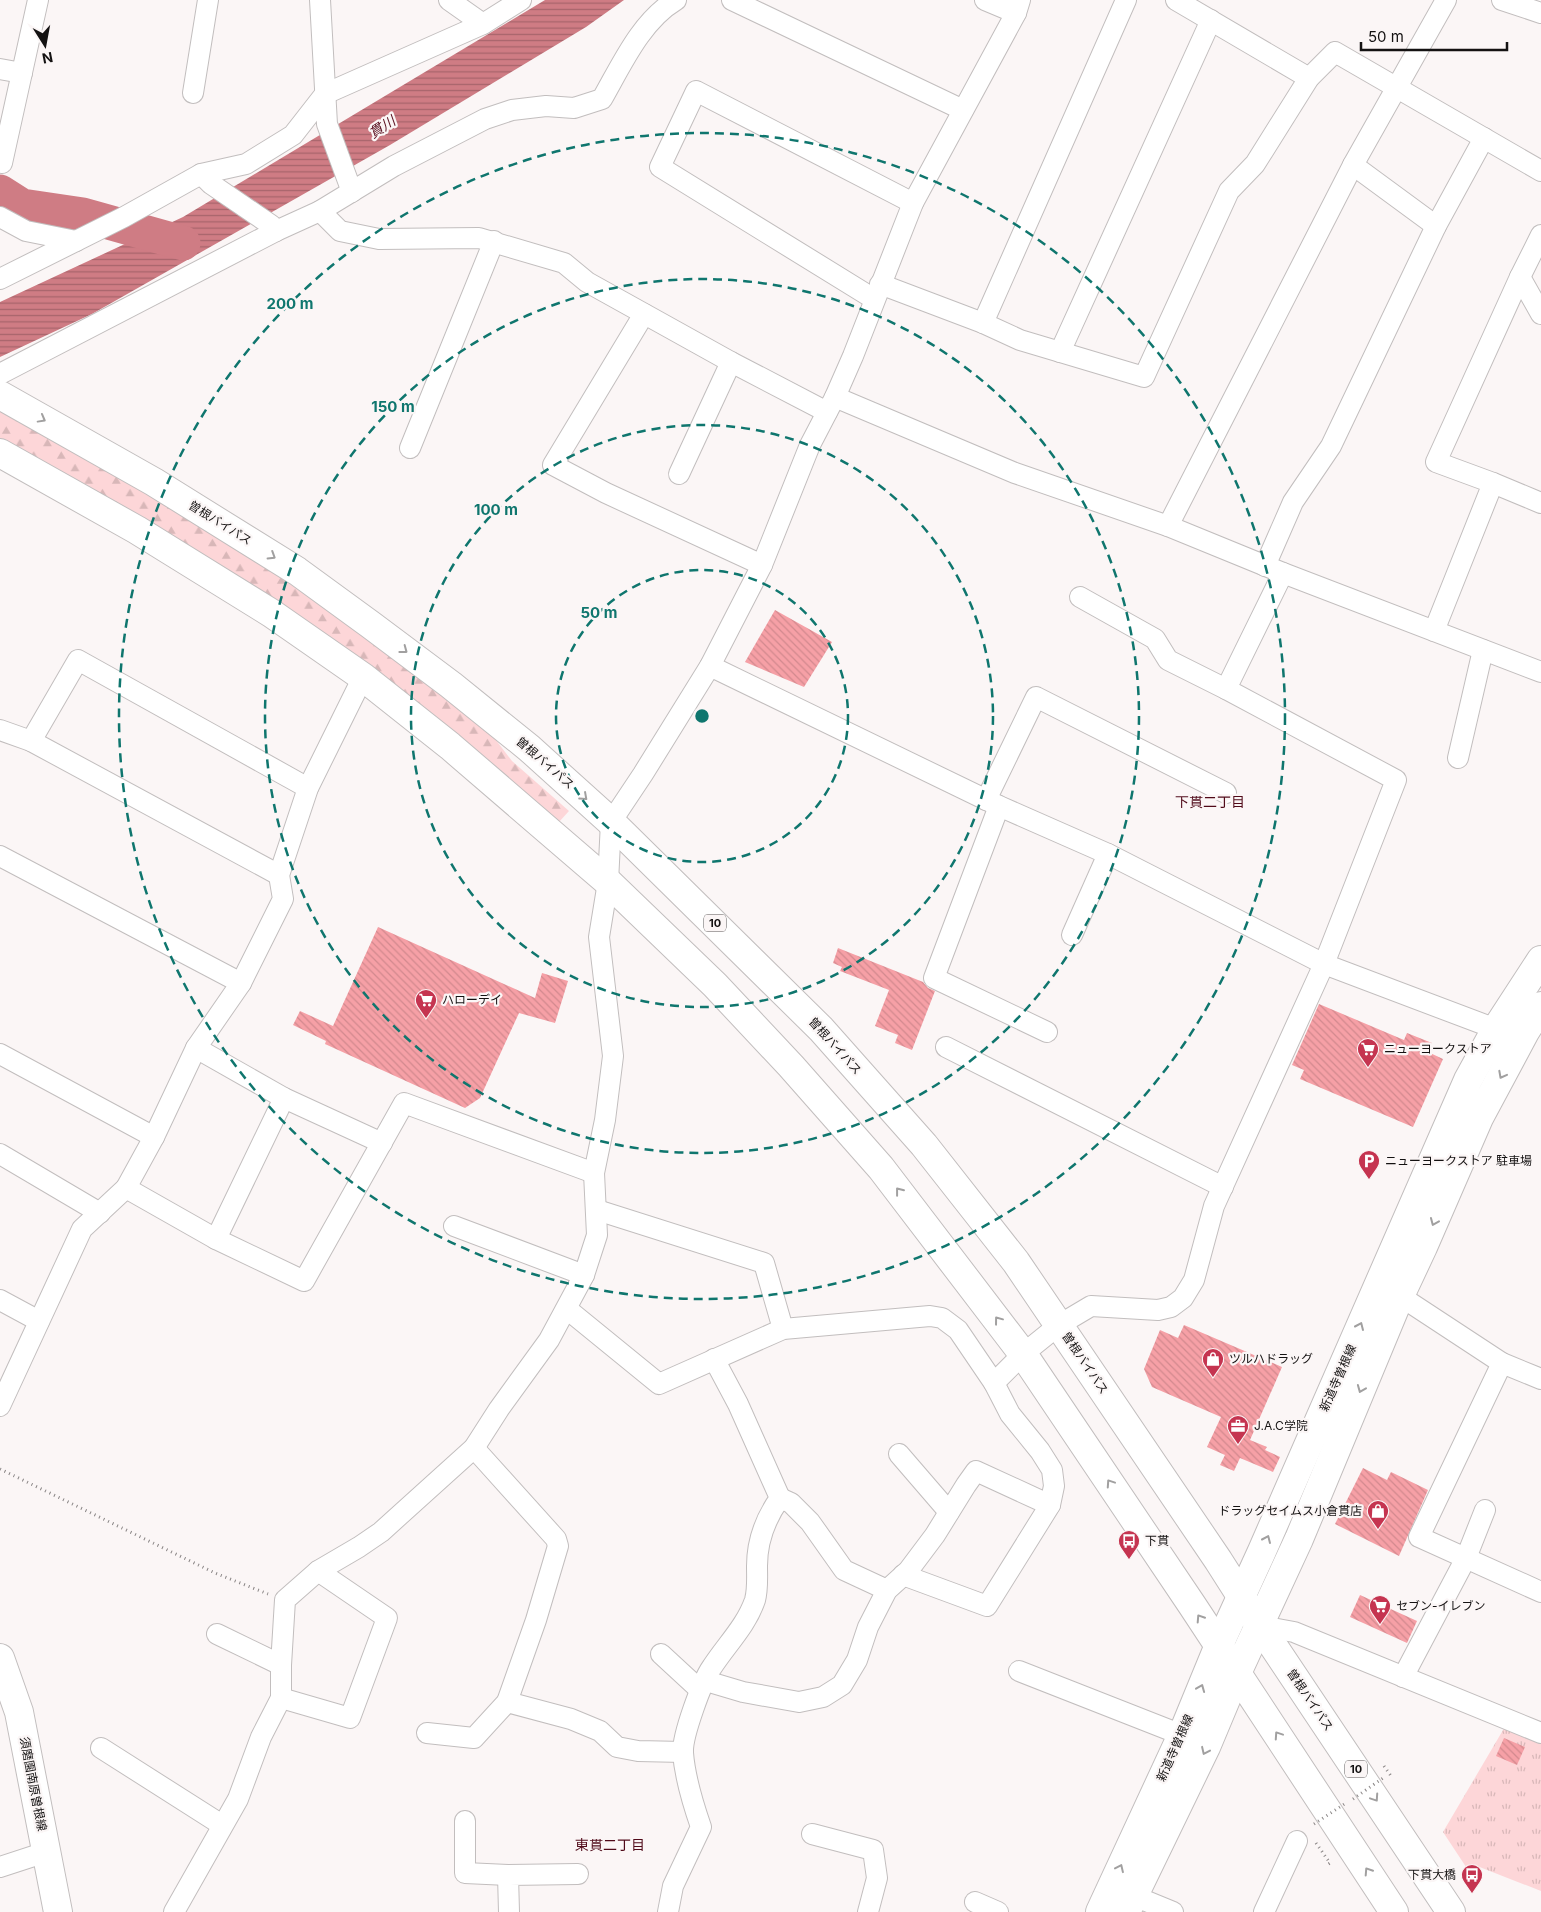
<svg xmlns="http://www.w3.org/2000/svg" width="1541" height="1912" font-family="Inter,'Noto Sans JP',sans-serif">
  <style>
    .forest { fill: url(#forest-firs) }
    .park { fill: url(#park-tufts) }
    .water { fill: url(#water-rules) }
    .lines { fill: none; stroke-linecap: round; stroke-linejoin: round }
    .river { stroke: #cf7c84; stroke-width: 35 }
    .building { fill: url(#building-back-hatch) }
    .street-casing { stroke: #c2bebe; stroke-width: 22 }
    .secondary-casing { stroke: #c2bebe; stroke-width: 30 }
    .highway-casing { stroke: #c2bebe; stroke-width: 30 }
    .path { stroke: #888484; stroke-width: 3; stroke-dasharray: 1 4; stroke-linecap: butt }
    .street { stroke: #fff; stroke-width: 20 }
    .secondary { stroke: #fff; stroke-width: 28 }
    .highway { stroke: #fff; stroke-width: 28 }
    .path-bridge { stroke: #888484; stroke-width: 3; stroke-dasharray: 1 4; stroke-linecap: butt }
    .oneway { stroke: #a1a0a0 }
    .ring { fill: none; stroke: #0f766e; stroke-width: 2.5; stroke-dasharray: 9 6 }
    .labels { text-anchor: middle; stroke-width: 4.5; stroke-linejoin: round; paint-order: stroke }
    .shield { fill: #fbf6f6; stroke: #595656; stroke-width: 1 }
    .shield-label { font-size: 11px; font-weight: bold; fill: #141212 }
    .street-label { font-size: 12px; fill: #141212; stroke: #fbf6f6 }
    .poi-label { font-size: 12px; fill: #141212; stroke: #fbf6f6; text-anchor: start }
    .water-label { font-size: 14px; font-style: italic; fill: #590e1e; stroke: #fbf6f6 }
    .neighbourhood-label { font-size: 14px; fill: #500a19; stroke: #fbf6f6 }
    .centre { fill: #0f766e; stroke: #fbf6f6; stroke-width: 2.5 }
    .ring-label { font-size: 15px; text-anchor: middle; font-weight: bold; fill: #0f766e; stroke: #fbf6f6; stroke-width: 4.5; stroke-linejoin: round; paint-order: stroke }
  </style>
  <defs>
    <pattern id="forest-firs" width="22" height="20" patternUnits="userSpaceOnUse" patternTransform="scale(1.25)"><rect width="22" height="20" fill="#fdd6d8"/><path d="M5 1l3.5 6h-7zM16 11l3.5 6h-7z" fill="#d8b7b8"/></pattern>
    <pattern id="park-tufts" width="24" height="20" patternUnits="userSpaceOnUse" patternTransform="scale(1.25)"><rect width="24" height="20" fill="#fdd6d8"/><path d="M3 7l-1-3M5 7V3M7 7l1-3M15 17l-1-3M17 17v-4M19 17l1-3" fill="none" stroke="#d8b7b8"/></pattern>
    <pattern id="water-rules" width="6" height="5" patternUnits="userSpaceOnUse" patternTransform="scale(1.25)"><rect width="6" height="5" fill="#cf7c84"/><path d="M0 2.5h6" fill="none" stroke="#a7646b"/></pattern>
    <pattern id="building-back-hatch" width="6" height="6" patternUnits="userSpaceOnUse" patternTransform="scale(1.25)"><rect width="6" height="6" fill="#f6a0a6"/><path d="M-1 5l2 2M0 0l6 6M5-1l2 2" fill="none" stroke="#d2898e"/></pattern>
  </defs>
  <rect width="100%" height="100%" fill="#fbf6f6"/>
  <path class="forest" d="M0 411 168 506 271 571 336 616 381 647 489 731 512 761 569 811 559 822 43 463 0 439Z"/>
  <path class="park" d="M1506 1725 1541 1740V1891L1477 1866 1472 1876 1443 1832Z"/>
  <path class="water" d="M545 0H624L586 27 390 145 92 314 0 357V302L183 217Z"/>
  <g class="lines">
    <path class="river" d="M0 192 22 206 83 215 183 243"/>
  </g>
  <g class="building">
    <path d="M775 610 832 642 804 687 745 662Z"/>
    <path d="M378 927 535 998 542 973 568 981 555 1023 519 1013 480 1098 465 1108 325 1044 326 1041 293 1025 300 1011 333 1026Z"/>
    <path d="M838 948 923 982 928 988 935 991 912 1050 895 1043 898 1035 875 1026 889 990 840 971 842 967 833 963Z"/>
    <path d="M1319 1004 1404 1040 1407 1033 1432 1043 1428 1052 1443 1059 1413 1127 1300 1079 1304 1070 1292 1065Z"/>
    <path d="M1184 1325 1282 1367 1250 1440 1267 1447 1265 1450 1280 1457 1273 1472 1240 1458 1234 1471 1220 1465 1225 1455 1207 1447 1221 1417 1152 1387 1144 1369 1160 1330 1178 1338Z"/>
    <path d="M1363 1468 1387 1480 1391 1472 1428 1490 1399 1556 1335 1524Z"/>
    <path d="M1360 1595 1417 1621 1407 1643 1350 1617Z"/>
    <path d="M1504 1738 1525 1747 1517 1765 1496 1756Z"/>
  </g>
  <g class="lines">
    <g class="street-casing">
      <g id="street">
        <path d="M320 0 327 124 352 192"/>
        <path d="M449 0 483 24"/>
        <path d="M676 0C641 21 622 64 602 99L574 108 546 106 512 110 485 119 394 166 320 211 340 231 379 239 479 238 564 263 587 282 731 362 827 412"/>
        <path d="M732 0 963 110"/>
        <path d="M985 0 1016 13"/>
        <path d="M1176 0 1309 78"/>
        <path d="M1502 0 1541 13"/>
        <path d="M0 69 22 73"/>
        <path d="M193 93 208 0"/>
        <path d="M2 163 38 0"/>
        <path d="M1353 165 1436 226"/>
        <path d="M201 174 211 184 271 225 276 231"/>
        <path d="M0 217 26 231 76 241"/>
        <path d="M1520 277 1541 314"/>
        <path d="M0 279 124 217 201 174 246 164 293 135 325 94 483 24 521 0"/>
        <path d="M880 284 983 323 1020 340 1144 377 1229 191 1255 164 1309 78 1335 52 1541 171"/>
        <path d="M874 299 660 167 696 91 913 203"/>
        <path d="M644 314 553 465 606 493 762 565"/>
        <path d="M983 323 1126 0"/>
        <path d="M1060 352 1211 20"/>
        <path d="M0 374 276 231 320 211"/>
        <path d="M835 397 1015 473 1168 526 1283 573 1541 672"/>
        <path d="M410 448 494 241"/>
        <path d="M679 474 731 362"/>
        <path d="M1493 483 1541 503"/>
        <path d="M1168 526 1353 165 1446 0"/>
        <path d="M1265 566 1293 502 1331 446 1436 226 1484 138"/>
        <path d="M1080 597 1155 639 1168 660 1226 689"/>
        <path d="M1434 631 1493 483 1436 462 1520 277 1541 235"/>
        <path d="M710 666 999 806 1108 854 1324 964 1496 1029 1510 1030"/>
        <path d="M0 730 31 741 78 660 308 788"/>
        <path d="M31 741 279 875"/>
        <path d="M1458 758 1483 650"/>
        <path d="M986 800 1036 697 1226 793"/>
        <path d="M999 806 934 978 1047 1032"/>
        <path d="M0 856 241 983"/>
        <path d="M1072 935 1108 854"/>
        <path d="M946 1047 1223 1187"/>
        <path d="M196 1048 284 1098 382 1143"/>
        <path d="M0 1054 154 1137"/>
        <path d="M0 1154 100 1213"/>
        <path d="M126 1188 216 1239 304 1281 404 1103 594 1173"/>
        <path d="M597 1210 764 1263 783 1329"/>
        <path d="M454 1226 584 1275"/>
        <path d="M216 1239 284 1098"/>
        <path d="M1400 1296 1502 1363 1541 1379"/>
        <path d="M0 1300 39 1321"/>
        <path d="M567 1309 659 1384 783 1329 930 1316 942 1318 958 1330 994 1383 1023 1354 1059 1325 1091 1306 1158 1310 1171 1307 1183 1298 1194 1280 1214 1206 1324 964 1396 780 1226 689 1283 573"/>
        <path d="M1502 1363 1419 1537 1541 1592"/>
        <path d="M0 1406 82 1229 126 1188 154 1137 196 1048 241 983 283 899 279 875 308 788 363 677"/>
        <path d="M899 1454 949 1512"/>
        <path d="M780 1498 791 1503 810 1522 844 1570 887 1590"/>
        <path d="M903 1575 987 1606 1050 1505"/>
        <path d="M1260 1626 1294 1632 1541 1733"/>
        <path d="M217 1634 281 1665"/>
        <path d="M661 1654 700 1690"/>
        <path d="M1019 1671 1182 1735"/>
        <path d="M1403 1677 1466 1558 1485 1510"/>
        <path d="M706 1681 743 1692 799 1702 823 1697 842 1685 857 1660 868 1627 887 1590 908 1571 935 1535 966 1485 976 1471 1050 1505 1054 1486 1052 1470 1040 1451 1010 1414 994 1383"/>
        <path d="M281 1698 350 1718 387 1618 318 1571"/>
        <path d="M507 1702 571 1719 600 1731 617 1747 638 1751 683 1752"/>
        <path d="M427 1733 474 1738 507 1702 536 1620 558 1546 556 1539 474 1448"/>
        <path d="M101 1748 222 1825"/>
        <path d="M465 1821V1873L508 1875"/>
        <path d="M812 1834 873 1850 877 1878 868 1912"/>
        <path d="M0 1867 46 1852"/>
        <path d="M1134 1896 1173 1912"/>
        <path d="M975 1902 998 1912"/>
        <path d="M174 1912 238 1799 261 1737 281 1698V1665L285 1600 318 1571 359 1547 381 1532 474 1448 499 1409 549 1340 584 1275 597 1235 594 1173 605 1120 613 1056 599 937 608 882 611 822 643 774 710 666 762 565 810 445 835 397 853 356 913 203 1016 13 1020 0"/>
        <path d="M509 1912 508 1875 578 1874"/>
        <path d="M668 1912 673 1886 701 1827C693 1804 685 1778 683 1753 682 1736 702 1681 712 1667 727 1644 746 1626 755 1600 758 1589 757 1577 757 1566 757 1540 765 1519 780 1498L738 1404 714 1359"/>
        <path d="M1264 1912 1297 1841"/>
      </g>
    </g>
    <g class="secondary-casing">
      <g id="secondary">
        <path d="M0 1658 19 1712 58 1912"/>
        <path d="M1100 1912 1182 1735 1219 1645 1262 1551 1468 1080 1496 1029 1541 960"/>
        <path d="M1126 1912 1206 1747 1237 1673 1299 1539 1400 1296 1423 1247 1479 1118 1525 1032 1541 1006"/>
      </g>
    </g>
    <g class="highway-casing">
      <g id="highway">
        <path d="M0 395 154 482 297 571 371 625 451 685 529 748 611 822 821 1029 924 1145 1016 1262 1218 1560 1260 1626 1451 1912"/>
        <path d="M0 453 137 530 271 613 363 677 450 746 608 882 715 985 791 1066 881 1168 1023 1354 1192 1605 1394 1912"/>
      </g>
    </g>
    <g class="path">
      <path d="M0 1469 215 1573 268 1594"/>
      <path d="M1384 1766 1391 1776"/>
      <path d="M1316 1843 1330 1863 1327 1865"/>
    </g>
    <use href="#street" class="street"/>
    <use href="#secondary" class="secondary"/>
    <use href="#highway" class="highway"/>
    <g class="path-bridge">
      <path d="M1353 1799 1383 1778"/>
      <path d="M1314 1824 1346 1803"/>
    </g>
  </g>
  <defs><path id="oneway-chevron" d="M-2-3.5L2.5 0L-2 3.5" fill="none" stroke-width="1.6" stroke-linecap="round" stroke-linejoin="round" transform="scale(1.25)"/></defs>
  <g class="oneway">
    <use href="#oneway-chevron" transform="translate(42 419) rotate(29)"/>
    <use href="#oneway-chevron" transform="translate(272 556) rotate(32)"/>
    <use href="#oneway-chevron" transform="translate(404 650) rotate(37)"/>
    <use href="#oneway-chevron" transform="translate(584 797) rotate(42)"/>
    <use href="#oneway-chevron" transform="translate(1502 1075) rotate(118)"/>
    <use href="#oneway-chevron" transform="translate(899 1191) rotate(-128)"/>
    <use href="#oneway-chevron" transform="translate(1434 1222) rotate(113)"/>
    <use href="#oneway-chevron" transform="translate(998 1320) rotate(-127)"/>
    <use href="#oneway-chevron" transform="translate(1360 1326) rotate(-66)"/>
    <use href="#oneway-chevron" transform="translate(1361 1389) rotate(112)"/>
    <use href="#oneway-chevron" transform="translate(1110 1483) rotate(-124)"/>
    <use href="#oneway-chevron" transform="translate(1267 1539) rotate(-66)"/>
    <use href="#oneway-chevron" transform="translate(1200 1618) rotate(-123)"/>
    <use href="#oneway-chevron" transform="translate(1201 1688) rotate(-68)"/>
    <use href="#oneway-chevron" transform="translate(1278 1735) rotate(-124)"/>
    <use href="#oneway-chevron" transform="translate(1205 1751) rotate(115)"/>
    <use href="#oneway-chevron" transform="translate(1375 1798) rotate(56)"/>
    <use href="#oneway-chevron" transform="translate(1120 1868) rotate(-65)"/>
    <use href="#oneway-chevron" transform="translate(1368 1871) rotate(-123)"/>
  </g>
  <g class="ring">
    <circle cx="702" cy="716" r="146"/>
    <circle cx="702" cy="716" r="291"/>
    <circle cx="702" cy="716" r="437"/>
    <circle cx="702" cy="716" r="583"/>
  </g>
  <defs>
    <g id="supermarket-pin" transform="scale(1.125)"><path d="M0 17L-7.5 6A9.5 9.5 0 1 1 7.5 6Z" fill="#c53450" stroke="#fbf6f6"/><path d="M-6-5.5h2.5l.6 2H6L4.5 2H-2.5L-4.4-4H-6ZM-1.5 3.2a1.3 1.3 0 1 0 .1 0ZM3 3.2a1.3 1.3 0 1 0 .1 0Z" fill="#fff"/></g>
    <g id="parking-pin" transform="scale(1.125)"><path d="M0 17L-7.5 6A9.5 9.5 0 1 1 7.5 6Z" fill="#c53450" stroke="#fbf6f6"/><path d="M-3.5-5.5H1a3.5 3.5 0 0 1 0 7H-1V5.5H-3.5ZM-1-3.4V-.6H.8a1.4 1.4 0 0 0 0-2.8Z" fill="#fff"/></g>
    <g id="shop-pin" transform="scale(1.125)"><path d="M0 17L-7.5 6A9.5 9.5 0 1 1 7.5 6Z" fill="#c53450" stroke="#fbf6f6"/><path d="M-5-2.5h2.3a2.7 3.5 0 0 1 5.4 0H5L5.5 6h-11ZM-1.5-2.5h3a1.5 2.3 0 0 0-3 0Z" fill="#fff"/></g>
    <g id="office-pin" transform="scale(1.125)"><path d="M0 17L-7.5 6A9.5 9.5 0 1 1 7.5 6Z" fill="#c53450" stroke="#fbf6f6"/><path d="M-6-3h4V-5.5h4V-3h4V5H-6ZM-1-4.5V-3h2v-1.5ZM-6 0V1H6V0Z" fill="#fff"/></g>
    <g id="bus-pin" transform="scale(1.125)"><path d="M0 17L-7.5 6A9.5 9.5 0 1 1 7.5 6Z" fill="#c53450" stroke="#fbf6f6"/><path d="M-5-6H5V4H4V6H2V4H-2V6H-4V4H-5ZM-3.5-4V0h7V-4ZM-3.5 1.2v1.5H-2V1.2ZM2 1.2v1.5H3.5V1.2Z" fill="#fff"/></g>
  </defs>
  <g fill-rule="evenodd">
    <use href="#supermarket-pin" x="426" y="1000"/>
    <use href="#supermarket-pin" x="1368" y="1049"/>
    <use href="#parking-pin" x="1369" y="1161"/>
    <use href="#shop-pin" x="1213" y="1359"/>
    <use href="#office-pin" x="1238" y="1426"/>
    <use href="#shop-pin" x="1378" y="1511"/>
    <use href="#bus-pin" x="1129" y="1541"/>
    <use href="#supermarket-pin" x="1380" y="1606"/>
    <use href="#bus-pin" x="1472" y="1875"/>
  </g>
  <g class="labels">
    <g class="shield">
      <rect x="704" y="914.5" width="22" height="17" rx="4"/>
      <rect x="1345" y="1760.5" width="22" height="17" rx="4"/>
    </g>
    <g class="shield-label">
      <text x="715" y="927">10</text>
      <text x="1356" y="1773">10</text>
    </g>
    <g class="street-label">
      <text transform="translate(220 523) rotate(32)" y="4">曽根バイパス</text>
      <text transform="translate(545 763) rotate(41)" y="4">曽根バイパス</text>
      <text transform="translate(835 1046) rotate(48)" y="4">曽根バイパス</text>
      <text transform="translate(1085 1363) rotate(56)" y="4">曽根バイパス</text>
      <text transform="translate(1338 1378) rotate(-66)" y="4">新道寺曽根線</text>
      <text transform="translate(1310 1700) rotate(56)" y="4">曽根バイパス</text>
      <text transform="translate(1175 1748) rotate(-66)" y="4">新道寺曽根線</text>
      <text transform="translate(33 1784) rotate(79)" y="4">須磨園南原曽根線</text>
    </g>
    <g class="poi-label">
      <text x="442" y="1004">ハローデイ</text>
      <text x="1384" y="1053">ニューヨークストア</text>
      <text x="1385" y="1165">ニューヨークストア 駐車場</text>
      <text x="1229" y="1363">ツルハドラッグ</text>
      <text x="1254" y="1430">J.A.C学院</text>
      <text x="1362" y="1515" text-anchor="end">ドラッグセイムス小倉貫店</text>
      <text x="1145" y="1545">下貫</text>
      <text x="1396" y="1610">セブン-イレブン</text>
      <text x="1456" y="1879" text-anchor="end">下貫大橋</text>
    </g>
    <g class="water-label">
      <text transform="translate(382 127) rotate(-33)" y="5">貫川</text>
    </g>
    <g class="neighbourhood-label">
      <text x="1210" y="807">下貫二丁目</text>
      <text x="610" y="1850">東貫二丁目</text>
    </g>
  </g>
  <circle cx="702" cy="716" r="8" class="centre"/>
  <g class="ring-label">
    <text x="290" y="309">200 m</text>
    <text x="393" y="412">150 m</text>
    <text x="496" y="515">100 m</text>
    <text x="599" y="618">50 m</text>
  </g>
  <g transform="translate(45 45) rotate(169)" stroke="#fbf6f6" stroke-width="4" paint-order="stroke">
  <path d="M0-4L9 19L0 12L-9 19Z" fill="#141212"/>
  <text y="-8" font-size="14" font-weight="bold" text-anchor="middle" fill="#141212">N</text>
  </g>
  <path d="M1361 42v8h146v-8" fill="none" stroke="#141212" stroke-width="2.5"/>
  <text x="1368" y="42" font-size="15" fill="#141212" stroke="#fbf6f6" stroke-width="4" paint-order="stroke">50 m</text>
</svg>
